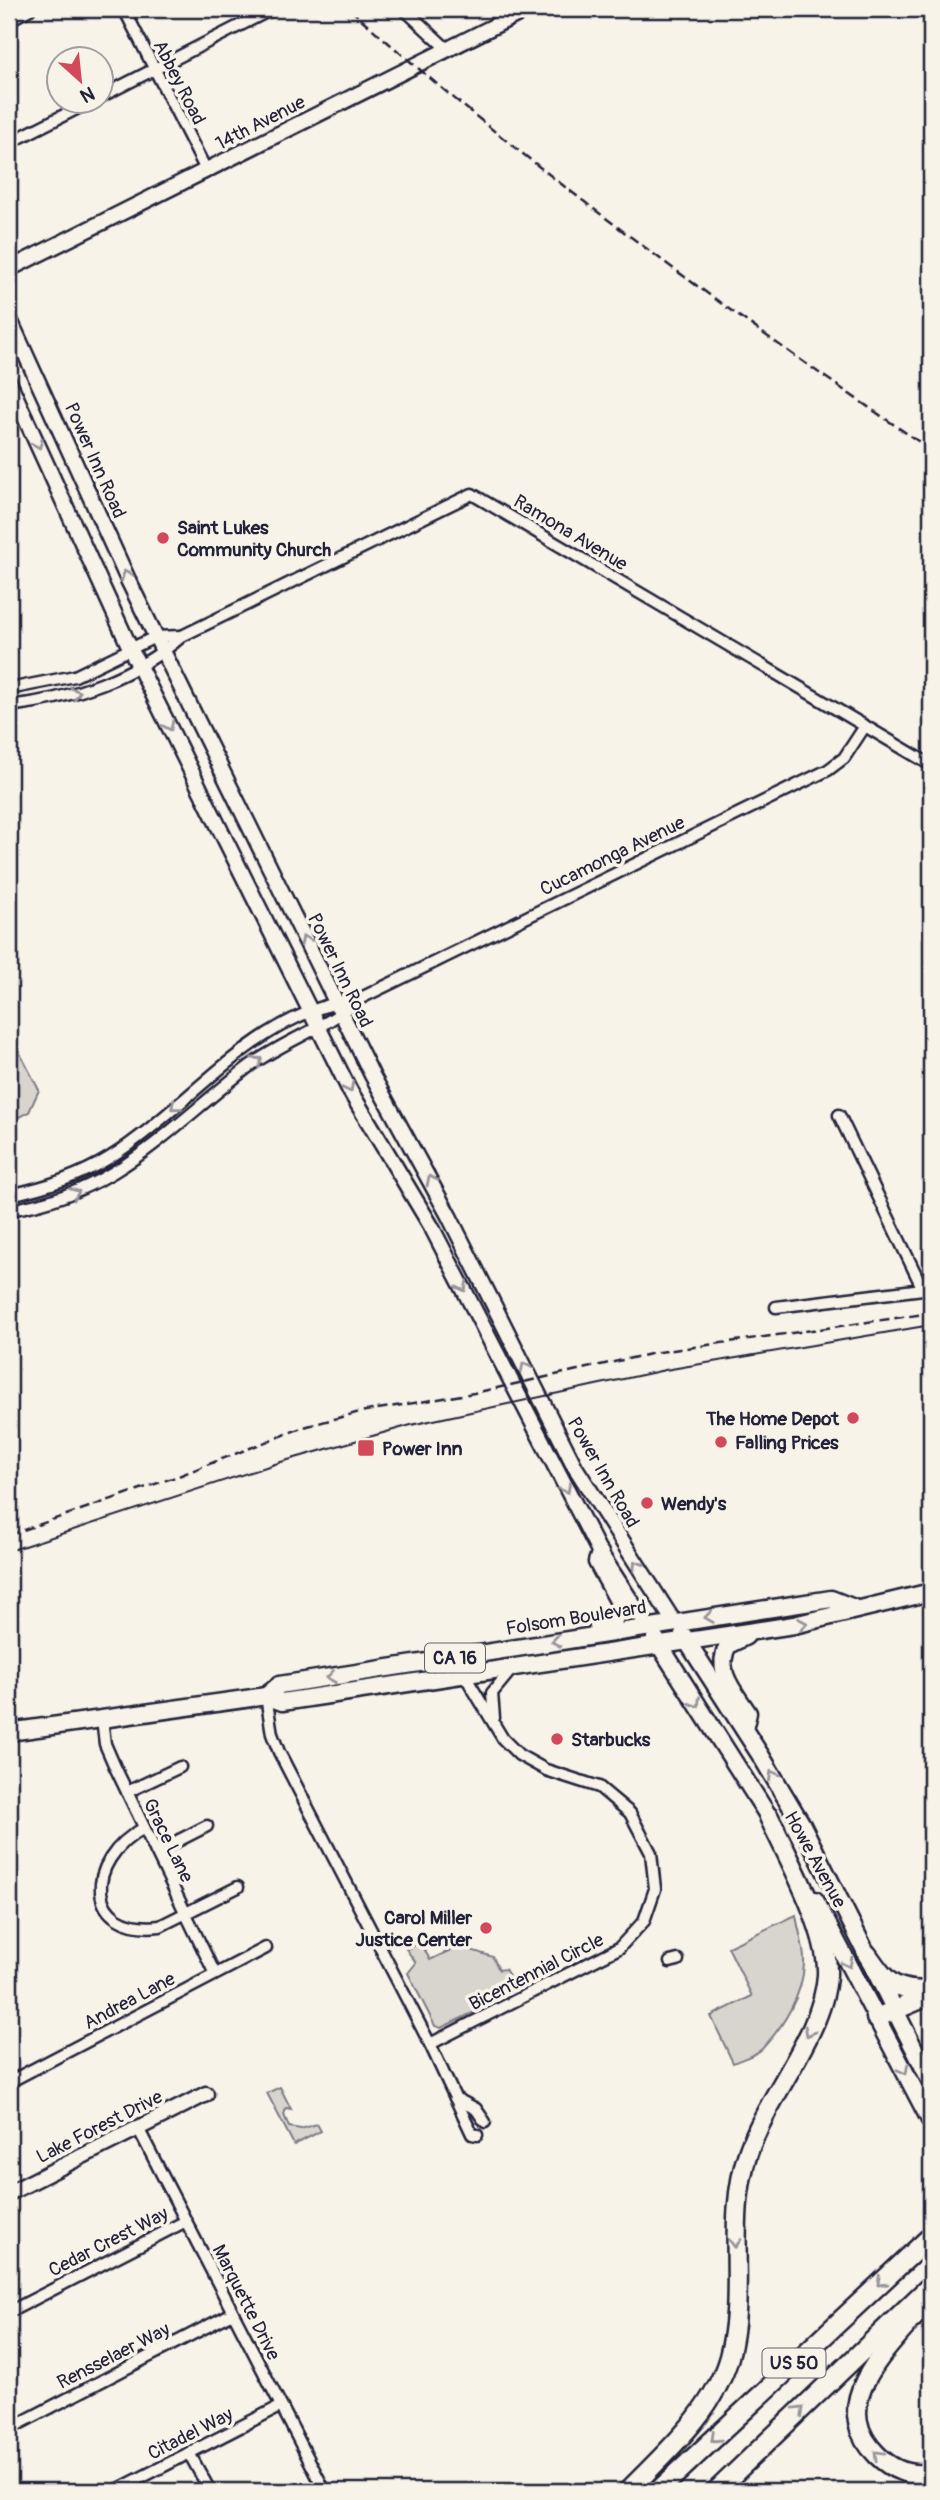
<svg xmlns="http://www.w3.org/2000/svg" width="940" height="2500" font-family="Pangolin,sans-serif">
  <style>
    .green { fill: #d8d5cf; stroke: #7d7c85; stroke-width: 2 }
    .lines { fill: none; stroke-linecap: round; stroke-linejoin: round }
    .street-casing { stroke: #22223b; stroke-width: 15 }
    .secondary-casing { stroke: #22223b; stroke-width: 19 }
    .primary-casing { stroke: #22223b; stroke-width: 21 }
    .highway-casing { stroke: #22223b; stroke-width: 23 }
    .street { stroke: #f7f3e8; stroke-width: 10 }
    .secondary { stroke: #f7f3e8; stroke-width: 14 }
    .primary { stroke: #f7f3e8; stroke-width: 16 }
    .highway { stroke: #f7f3e8; stroke-width: 18 }
    .tram { stroke: #22223b; stroke-width: 2 }
    .rail { stroke: #22223b; stroke-width: 2.5; stroke-dasharray: 10 5; stroke-linecap: butt }
    .oneway { stroke: #97959a }
    .poi-dot { fill: #d1495b; stroke: #f7f3e8; stroke-width: 2.5 }
    .labels { text-anchor: middle; stroke-width: 7; stroke-linejoin: round; paint-order: stroke }
    .shield { fill: #f7f3e8; stroke: #62616f; stroke-width: 2 }
    .shield-label { font-size: 18px; font-weight: bold; fill: #22223b }
    .street-label { font-size: 19px; fill: #22223b; stroke: #f7f3e8 }
    .poi-label { font-size: 19px; font-weight: bold; fill: #22223b; stroke: #f7f3e8; text-anchor: start }
  </style>
  <rect width="100%" height="100%" fill="#f7f3e8"/>
  <filter id="ink" filterUnits="userSpaceOnUse"><feTurbulence type="fractalNoise" baseFrequency=".0143" numOctaves="2"/><feDisplacementMap in="SourceGraphic" scale="14" xChannelSelector="R" yChannelSelector="G"/><feConvolveMatrix kernelMatrix="1 2 1 2 8 2 1 2 1" color-interpolation-filters="sRGB"/></filter>
  <g filter="url(#ink)">
    <g class="green">
      <path d="M9 1032 39 1090 29 1112 9 1122Z"/>
      <path d="M796 1915C798 1930 805 1948 804 1964 803 1995 782 2028 762 2049 756 2055 742 2059 733 2063L711 2016 752 1996 728 1947Z"/>
      <path d="M421 1943 430 1960 459 1946 493 1957 499 1970 505 1969 511 1979 488 1990 483 2008 441 2028 435 2026 408 1973 416 1963 406 1949Z"/>
      <path d="M280 2087 291 2109 286 2108 284 2115 289 2127 301 2129 317 2124 321 2131 294 2145 267 2093Z"/>
    </g>
    <g class="lines">
      <g class="street-casing">
        <g id="street">
          <path d="M124 9 206 170"/>
          <path d="M404 9 447 49"/>
          <path d="M9 20 30 9"/>
          <path d="M102 96 272 9"/>
          <path d="M9 143 90 102"/>
          <path d="M9 689 75 676 155 637 182 636"/>
          <path d="M9 706C71 699 134 678 182 636L472 494 931 765"/>
          <path d="M839 1115 923 1289"/>
          <path d="M9 1195C44 1188 78 1177 109 1158 192 1106 256 1011 359 999"/>
          <path d="M9 1210C118 1193 168 1128 251 1065 286 1040 328 1027 359 999L828 770 844 758 865 726"/>
          <path d="M776 1307 931 1288"/>
          <path d="M266 1696 272 1734 279 1752 430 2044 472 2134 477 2135"/>
          <path d="M102 1718 105 1744 115 1767 215 1974"/>
          <path d="M494 1718 492 1693 511 1670"/>
          <path d="M127 1792 180 1767"/>
          <path d="M144 1828C83 1861 85 1934 160 1926L238 1887"/>
          <path d="M156 1852 207 1826"/>
          <path d="M670 1962 678 1960"/>
          <path d="M430 2044 619 1948 644 1921 655 1889 651 1853 630 1813 599 1787 546 1770 519 1755 503 1739 464 1674"/>
          <path d="M9 2082 266 1948"/>
          <path d="M455 2098 476 2109 485 2122"/>
          <path d="M138 2128 325 2491"/>
          <path d="M9 2312 186 2221"/>
          <path d="M9 2429 233 2313"/>
          <path d="M189 2453 210 2491"/>
          <path d="M115 2491 281 2406"/>
        </g>
      </g>
      <g class="secondary-casing">
        <g id="secondary">
          <path d="M9 269 528 9"/>
          <path d="M9 318 129 582 372 1075 449 1216 575 1467 674 1622"/>
          <path d="M9 382 131 650 350 1091 431 1226 600 1553 648 1627"/>
          <path d="M9 2193 206 2094"/>
        </g>
      </g>
      <g class="primary-casing">
        <g id="primary">
          <path d="M597 1630 614 1620 621 1606 597 1562 600 1553"/>
          <path d="M683 1635 761 1756 801 1823 931 2082"/>
          <path d="M655 1638 776 1828"/>
          <path d="M266 1696 279 1685 831 1599 854 1608"/>
          <path d="M744 1729 748 1713C734 1691 714 1672 728 1645L746 1636"/>
          <path d="M9 1732 266 1696 282 1702 794 1625 931 1592"/>
          <path d="M815 1900 931 2122"/>
        </g>
      </g>
      <g class="highway-casing">
        <g id="highway">
          <path d="M867 1954C888 1984 893 1991 931 1991"/>
          <path d="M876 2018 931 1995"/>
          <path d="M920 2310C887 2350 825 2403 877 2455 892 2470 911 2477 931 2473"/>
          <path d="M628 2491C666 2452 714 2411 729 2357 747 2291 725 2220 748 2153 767 2096 824 2032 827 1975 829 1930 788 1858 769 1817"/>
          <path d="M658 2491 931 2236"/>
          <path d="M716 2491 931 2285"/>
          <path d="M918 2491 931 2489"/>
        </g>
      </g>
      <use href="#street" class="street"/>
      <use href="#secondary" class="secondary"/>
      <use href="#primary" class="primary"/>
      <use href="#highway" class="highway"/>
      <path class="tram" d="M9 1551 281 1462 411 1425 665 1370 931 1325"/>
      <g class="rail">
        <path d="M350 9C532 171 730 313 931 450"/>
        <path d="M9 1535 181 1475 304 1427 360 1412 474 1393 659 1352 931 1313"/>
      </g>
    </g>
    <defs><path id="oneway-chevron" d="M-2-3.5L2.5 0L-2 3.5" fill="none" stroke-width="1.6" stroke-linecap="round" stroke-linejoin="round" transform="scale(1.75)"/></defs>
    <g class="oneway">
      <use href="#oneway-chevron" transform="translate(38 444) rotate(66)"/>
      <use href="#oneway-chevron" transform="translate(126 575) rotate(-114)"/>
      <use href="#oneway-chevron" transform="translate(76 693) rotate(-17)"/>
      <use href="#oneway-chevron" transform="translate(169 726) rotate(64)"/>
      <use href="#oneway-chevron" transform="translate(305 940) rotate(-116)"/>
      <use href="#oneway-chevron" transform="translate(258 1061) rotate(-35)"/>
      <use href="#oneway-chevron" transform="translate(349 1088) rotate(63)"/>
      <use href="#oneway-chevron" transform="translate(175 1106) rotate(141)"/>
      <use href="#oneway-chevron" transform="translate(431 1180) rotate(-117)"/>
      <use href="#oneway-chevron" transform="translate(75 1193) rotate(-22)"/>
      <use href="#oneway-chevron" transform="translate(463 1287) rotate(62)"/>
      <use href="#oneway-chevron" transform="translate(525 1367) rotate(-116)"/>
      <use href="#oneway-chevron" transform="translate(566 1489) rotate(61)"/>
      <use href="#oneway-chevron" transform="translate(637 1565) rotate(-123)"/>
      <use href="#oneway-chevron" transform="translate(709 1617) rotate(172)"/>
      <use href="#oneway-chevron" transform="translate(803 1624) rotate(-10)"/>
      <use href="#oneway-chevron" transform="translate(556 1641) rotate(171)"/>
      <use href="#oneway-chevron" transform="translate(331 1677) rotate(171)"/>
      <use href="#oneway-chevron" transform="translate(696 1703) rotate(58)"/>
      <use href="#oneway-chevron" transform="translate(773 1775) rotate(-120)"/>
      <use href="#oneway-chevron" transform="translate(848 1963) rotate(63)"/>
      <use href="#oneway-chevron" transform="translate(809 2032) rotate(118)"/>
      <use href="#oneway-chevron" transform="translate(904 2070) rotate(62)"/>
      <use href="#oneway-chevron" transform="translate(735 2243) rotate(90)"/>
      <use href="#oneway-chevron" transform="translate(881 2282) rotate(137)"/>
      <use href="#oneway-chevron" transform="translate(800 2410) rotate(-44)"/>
      <use href="#oneway-chevron" transform="translate(715 2438) rotate(137)"/>
      <use href="#oneway-chevron" transform="translate(878 2455) rotate(-135)"/>
    </g>
  </g>
  <g class="poi-dot">
    <circle cx="163" cy="538" r="7"/>
    <circle cx="853" cy="1418" r="7"/>
    <circle cx="721" cy="1442" r="7"/>
    <rect x="357" y="1439" width="18" height="18" rx="3.5"/>
    <circle cx="647" cy="1503" r="7"/>
    <circle cx="557" cy="1739" r="7"/>
    <circle cx="486" cy="1928" r="7"/>
  </g>
  <g class="labels">
    <g class="shield">
      <rect x="425" y="1643.5" width="60" height="29" rx="5"/>
      <rect x="762.5" y="2348.5" width="63" height="29" rx="5"/>
    </g>
    <g class="shield-label">
      <text x="455" y="1664">CA 16</text>
      <text x="794" y="2369">US 50</text>
    </g>
    <g class="street-label">
      <text transform="translate(180 82) rotate(63)" y="7">Abbey Road</text>
      <text transform="translate(260 122) rotate(-27)" y="7">14th Avenue</text>
      <text transform="translate(96 460) rotate(66)" y="7">Power Inn Road</text>
      <text transform="translate(571 532) rotate(31)" y="7">Ramona Avenue</text>
      <text transform="translate(612 855) rotate(-26)" y="7">Cucamonga Avenue</text>
      <text transform="translate(341 970) rotate(64)" y="7">Power Inn Road</text>
      <text transform="translate(604 1472) rotate(60)" y="7">Power Inn Road</text>
      <text transform="translate(576 1617) rotate(-9)" y="7">Folsom Boulevard</text>
      <text transform="translate(169 1840) rotate(64)" y="7">Grace Lane</text>
      <text transform="translate(816 1859) rotate(61)" y="7">Howe Avenue</text>
      <text transform="translate(536 1971) rotate(-27)" y="7">Bicentennial Circle</text>
      <text transform="translate(129 2000) rotate(-28)" y="7">Andrea Lane</text>
      <text transform="translate(99 2126) rotate(-27)" y="7">Lake Forest Drive</text>
      <text transform="translate(108 2241) rotate(-27)" y="7">Cedar Crest Way</text>
      <text transform="translate(247 2302) rotate(63)" y="7">Marquette Drive</text>
      <text transform="translate(113 2355) rotate(-27)" y="7">Rensselaer Way</text>
      <text transform="translate(190 2433) rotate(-27)" y="7">Citadel Way</text>
    </g>
    <g class="poi-label">
      <text x="177" y="534">Saint Lukes<tspan x="177" dy="22">Community Church</tspan></text>
      <text x="839" y="1425" text-anchor="end">The Home Depot</text>
      <text x="735" y="1449">Falling Prices</text>
      <text x="382" y="1455">Power Inn</text>
      <text x="661" y="1510">Wendy's</text>
      <text x="571" y="1746">Starbucks</text>
      <text x="472" y="1924" text-anchor="end">Carol Miller<tspan x="472" dy="22">Justice Center</tspan></text>
    </g>
  </g>
  <rect width="940" height="2500" fill="none" stroke="#f7f3e8" stroke-width="35"/>
  <rect x="18" y="18" width="905" height="2465" fill="none" stroke="#22223b" stroke-width="2.5" filter="url(#ink)"/>
  <g transform="translate(80 80) rotate(153)"><circle r="33" fill="#f7f3e8" stroke="#a29fa3" stroke-width="2"/>
  <path d="M0-5L12 26L0 18L-12 26Z" fill="#d1495b"/>
  <text y="-10" font-size="19" font-weight="bold" text-anchor="middle" fill="#22223b">N</text>
  </g>
</svg>
